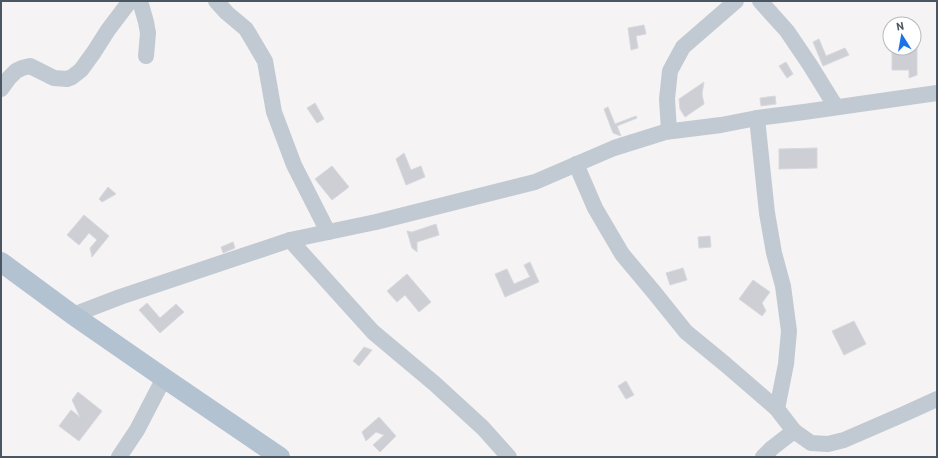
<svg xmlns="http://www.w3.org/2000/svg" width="938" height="458" font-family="Barlow,sans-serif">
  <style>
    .building { fill: #cdcfd5; stroke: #d7d9de }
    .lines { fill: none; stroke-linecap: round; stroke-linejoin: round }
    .minor { stroke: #c1cad2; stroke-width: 16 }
    .major { stroke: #b3c2d1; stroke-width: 20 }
  </style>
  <rect width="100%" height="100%" fill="#f5f3f3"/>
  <g class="building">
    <path d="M644 25 646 34 636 36 638 48 631 50 628 28Z"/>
    <path d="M819 39 826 56 845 48 849 55 823 66 813 42Z"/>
    <path d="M914 46H917V75L909 78V70H892V48H914Z"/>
    <path d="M786 62 793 74 787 78 779 66Z"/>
    <path d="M704 82 702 94 704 104 685 117 680 109 679 99Z"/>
    <path d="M775 96 776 104 761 106 760 98Z"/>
    <path d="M315 103 324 119 317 123 307 108Z"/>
    <path d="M608 107 615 124 636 116 637 118 617 126 621 136 613 133 604 109Z"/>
    <path d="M817 148V168L779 169V149Z"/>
    <path d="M404 153 411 170 421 166 425 177 406 185 396 159Z"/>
    <path d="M332 166 349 187 332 200 315 179Z"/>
    <path d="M108 187 116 194 102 202 99 199Z"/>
    <path d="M84 215 109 236 92 257 90 248 97 240 89 233 79 245 67 235Z"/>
    <path d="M436 224 439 235 417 242V252L412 248 407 231 412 232Z"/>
    <path d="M710 236 711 247 699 248 698 237Z"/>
    <path d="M233 242 235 248 223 253 221 247Z"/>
    <path d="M530 262 539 282 505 297 495 274 507 269 514 284 530 277 524 265Z"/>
    <path d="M683 268 687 280 670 285 666 273Z"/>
    <path d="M407 274 431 302 419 312 405 295 397 302 387 291Z"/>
    <path d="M753 280 770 292 762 303 766 311 762 316 739 299Z"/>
    <path d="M147 303 160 318 176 304 184 312 160 333 139 310Z"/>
    <path d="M854 321 866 344 844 355 832 331Z"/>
    <path d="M364 347 372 350 359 366 353 361Z"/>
    <path d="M626 381 634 395 626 399 618 386Z"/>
    <path d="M78 392 102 411 79 441 59 426 71 410 80 417 72 400Z"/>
    <path d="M379 417 396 436 380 452 373 445 384 435 376 432 366 441 362 432Z"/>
  </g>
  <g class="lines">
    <g class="minor">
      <path d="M140 1 146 22 148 33 146 56"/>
      <path d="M216 1 227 13 246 29 265 61 274 112 294 165 328 232"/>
      <path d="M760 1 787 31 810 65 836 107"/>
      <path d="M1 89 9 78 16 71 22 68 30 66 54 78 67 79 72 77 81 70 94 52 108 30 130 1"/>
      <path d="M757 118 767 213 774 253 783 286 789 331 786 364 777 409"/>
      <path d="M669 131 667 99 670 71 683 47 736 1"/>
      <path d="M576 164 595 208 622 254 653 291 686 332 725 364 777 409 794 431 811 443 828 444 844 440 904 414 937 399"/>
      <path d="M290 240 373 332 435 384 483 428 509 457"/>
      <path d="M73 315 120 297 290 240 376 222 535 182 614 148 665 132 721 125 757 118 804 112 937 93"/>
      <path d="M119 457 137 430 164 378"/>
      <path d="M763 457 772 448 794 431"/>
    </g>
    <path class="major" d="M1 262 73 315 164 378 280 457"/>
  </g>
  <rect width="938" height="458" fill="none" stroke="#4a5661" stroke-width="4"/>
  <g transform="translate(902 36) rotate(349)"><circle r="19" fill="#ffffff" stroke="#b7bbc0"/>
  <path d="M0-3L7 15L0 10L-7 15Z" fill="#1a73e8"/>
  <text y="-6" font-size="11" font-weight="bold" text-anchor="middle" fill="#4a5661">N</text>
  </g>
</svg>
